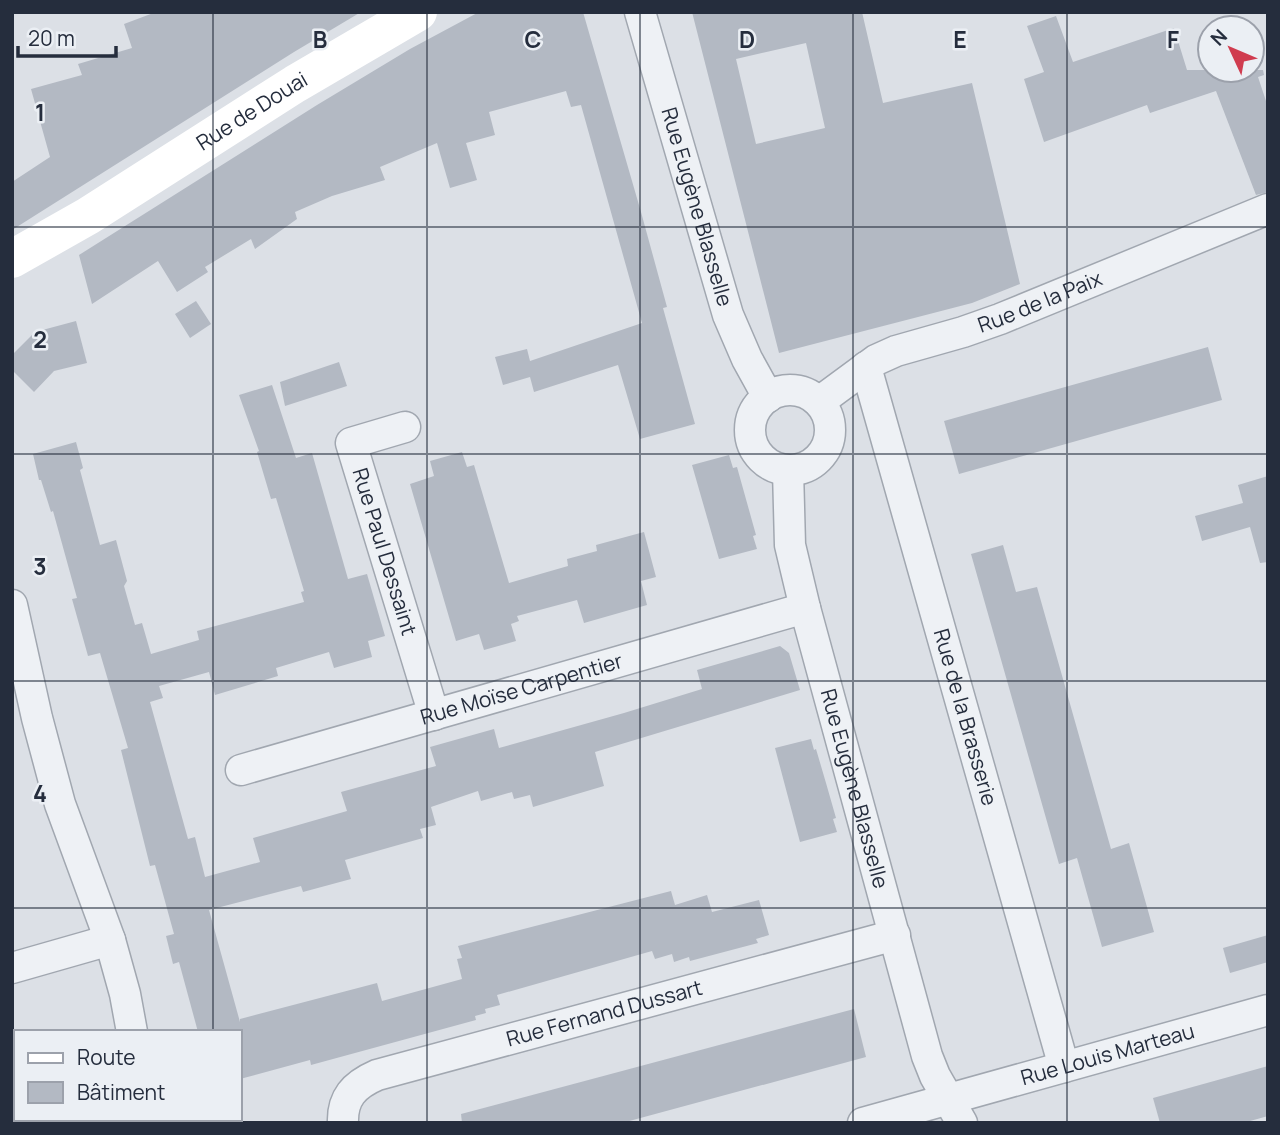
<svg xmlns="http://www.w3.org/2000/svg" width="1280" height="1135" font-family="Manrope,sans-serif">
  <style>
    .building { fill: #b3b9c3; fill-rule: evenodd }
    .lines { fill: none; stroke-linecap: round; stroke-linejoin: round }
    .street-casing { stroke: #a1a7b0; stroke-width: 33 }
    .street { stroke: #eef1f5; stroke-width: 30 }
    .secondary { stroke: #fff; stroke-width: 38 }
    .grid { fill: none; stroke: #252d3d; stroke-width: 2; stroke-opacity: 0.55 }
    .labels { text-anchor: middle; stroke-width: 5; stroke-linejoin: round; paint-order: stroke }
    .street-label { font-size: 21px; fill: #252d3d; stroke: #ebeff4 }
    .grid-label { font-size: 23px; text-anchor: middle; font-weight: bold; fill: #252d3d; stroke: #ebeff4; stroke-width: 5; stroke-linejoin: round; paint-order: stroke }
  </style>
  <rect width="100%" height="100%" fill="#dce0e6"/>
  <g class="building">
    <path d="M156 12H361L294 52 12 230V182L50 157 31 89 82 75 78 64 132 48 124 24Z"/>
    <path d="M479 12H583L641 212 667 307 663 308 695 424 640 439 618 365 534 392 530 377 503 385 495 357 527 349 530 361 642 323 581 105 571 107 566 91 489 112 495 135 466 143 477 180 450 188 437 143 380 167 385 180 332 196 295 212 297 219 255 249 251 239 205 267 208 272 177 292 158 261 92 304 79 255 317 105 410 49Z"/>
    <path d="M692 12H862L883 103 972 83 1020 284 972 303 779 353ZM806 43 825 128 756 144 736 59Z"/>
    <path d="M1056 16 1073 62 1174 28 1187 70H1263L1264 75 1258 77 1268 107V192L1256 195 1216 91 1150 113 1147 105 1044 142 1024 79 1044 72 1027 26Z"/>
    <path d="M196 301 211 324 190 338 175 314Z"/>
    <path d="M76 321 87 363 54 371 34 392 12 370V355L35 332Z"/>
    <path d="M1208 347 1222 400 959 474 944 421Z"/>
    <path d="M339 362 347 386 285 406 280 382Z"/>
    <path d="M272 385 296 458 312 453 348 579 367 574 385 636 368 641 372 657 334 668 329 652 276 668 278 676 215 695 209 672 159 686 163 698 150 702 188 839 195 837 205 877 260 862 253 838 347 811 341 792 436 766 430 747 494 729 499 748 624 713 702 689 697 670 780 646 789 653 800 690 595 752 604 786 533 807 530 795 514 799 512 792 481 801 478 791 431 807 436 825 420 829 423 838 345 860 351 879 303 892 301 886 209 910 240 1022V1019L377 983 382 1001 462 979 457 959 462 958 458 946 671 891 675 905 707 895 712 912 759 900 769 935 756 939 758 943 690 961 689 957 674 962 672 954 655 959 652 951 497 995 500 1005 485 1009 486 1013 475 1016 476 1020 311 1065 310 1060 240 1079V1032H198L179 962 173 964 166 936 174 934 155 865 150 866 121 750 128 748 100 653 88 656 72 599 77 598 53 511 51 512 41 480H39L33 454 76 442 83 468 80 470 100 545 116 540 127 581 124 586 135 625 142 623 151 654 199 640 197 631 304 602 301 592 304 591 276 498 271 499 257 452 259 451 239 395Z"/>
    <path d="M462 452 467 467 474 465 509 583 568 566 567 559 597 551 596 545 644 532 656 577 641 581 647 605 584 623 577 600 517 616 519 621 511 624 516 641 484 650 479 634 456 641 410 484 434 476 430 461Z"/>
    <path d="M729 455 733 468 737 467 756 535 753 536 757 549 719 559 692 465Z"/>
    <path d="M1268 476V562L1260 563 1250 527 1202 541 1195 516 1243 503 1238 485Z"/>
    <path d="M1003 545 1016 592 1037 587 1111 849 1129 843 1154 932 1102 947 1077 858 1059 864 971 554Z"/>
    <path d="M811 739 814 750 816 749 826 783 836 818 833 819 837 832 800 842 775 748Z"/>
    <path d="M1268 935V962L1230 973 1223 948Z"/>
    <path d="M854 1009 866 1057 622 1123H462L461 1114Z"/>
    <path d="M1268 1066V1116L1243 1123H1160L1153 1098Z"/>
  </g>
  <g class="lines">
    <g class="street-casing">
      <g id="street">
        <path id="s1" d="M640 12 728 315 747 359 768 397"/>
        <path id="s2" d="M866 367 1064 1067"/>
        <circle cx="790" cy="430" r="40"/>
        <path id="s3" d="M819 402 876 360 896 351 963 332 1000 319 1268 209"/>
        <path id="s4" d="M405 427 351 443 434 715"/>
        <path id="s5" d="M788 470 790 545 805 608 927 1056 935 1076 962 1123"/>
        <path d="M12 605 37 718 60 804 110 940 125 994 132 1032"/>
        <path id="s6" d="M241 770 805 608"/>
        <path d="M12 968 110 940"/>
        <path d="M153 1119 154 1123"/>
        <path id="s7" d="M343 1123C342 1098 354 1085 377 1075L895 935"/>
        <path id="s8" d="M863 1123 1268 1010"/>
      </g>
    </g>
    <use href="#street" class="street"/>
    <path class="secondary" id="s9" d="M12 259 88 216 295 84 418 12"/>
  </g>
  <path class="grid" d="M213 12V1032M427 12V1123M640 12V1123M853 12V1123M1067 12V1123M12 227H1268M12 454H1268M12 681H1268M12 908H1268M213 1119V1123"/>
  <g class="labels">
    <g class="street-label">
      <text dy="7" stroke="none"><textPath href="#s9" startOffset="282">Rue de Douai</textPath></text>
      <text dy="7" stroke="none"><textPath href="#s1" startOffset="203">Rue Eugène Blasselle</textPath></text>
      <text dy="7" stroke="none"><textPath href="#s3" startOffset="245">Rue de la Paix</textPath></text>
      <text dy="7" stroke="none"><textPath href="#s4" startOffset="170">Rue Paul Dessaint</textPath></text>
      <text dy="7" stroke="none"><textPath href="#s6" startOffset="292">Rue Moïse Carpentier</textPath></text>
      <text dy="7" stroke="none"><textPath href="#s2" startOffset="364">Rue de la Brasserie</textPath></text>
      <text dy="7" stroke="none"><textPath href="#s5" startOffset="327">Rue Eugène Blasselle</textPath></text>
      <text dy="7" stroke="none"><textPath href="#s7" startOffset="299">Rue Fernand Dussart</textPath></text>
      <text dy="7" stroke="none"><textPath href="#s8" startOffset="254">Rue Louis Marteau</textPath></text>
    </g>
  </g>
  <g class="grid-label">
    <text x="320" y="48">B</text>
    <text x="533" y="48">C</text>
    <text x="747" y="48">D</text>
    <text x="960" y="48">E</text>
    <text x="1173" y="48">F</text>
    <text x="40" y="121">1</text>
    <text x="40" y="348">2</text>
    <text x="40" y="575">3</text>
    <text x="40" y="802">4</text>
  </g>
  <rect width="1280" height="1135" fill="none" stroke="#252d3d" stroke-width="28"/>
  <rect x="14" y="1030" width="228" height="91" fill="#ebeff4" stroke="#9ca1ab" stroke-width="2"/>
  <rect x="28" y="1053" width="35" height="10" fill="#ffffff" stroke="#9ca1ab" stroke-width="2"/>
  <text x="77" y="1065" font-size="21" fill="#252d3d">Route</text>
  <rect x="28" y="1082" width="35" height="21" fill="#b3b9c3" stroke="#9ca1ab" stroke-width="2"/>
  <text x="77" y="1100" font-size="21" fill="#252d3d">Bâtiment</text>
  <g transform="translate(1231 49) rotate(314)"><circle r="33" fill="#ebeff4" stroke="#9ca1ab" stroke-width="2"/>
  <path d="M0-5L12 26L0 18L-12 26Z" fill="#d03c4f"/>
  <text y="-10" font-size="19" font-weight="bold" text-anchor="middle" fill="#252d3d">N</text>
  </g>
  <path d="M18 46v10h98v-10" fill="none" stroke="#252d3d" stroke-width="3.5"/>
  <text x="28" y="46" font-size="21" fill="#252d3d" stroke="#ebeff4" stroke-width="5" paint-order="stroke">20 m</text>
</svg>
